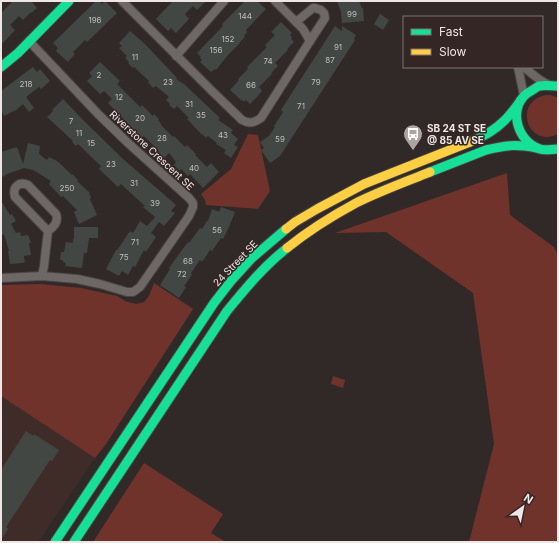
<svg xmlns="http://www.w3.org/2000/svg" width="559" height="543" font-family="Inter,sans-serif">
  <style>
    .built { fill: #3f2c29 }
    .green { fill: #70332c }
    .building { fill: #424743 }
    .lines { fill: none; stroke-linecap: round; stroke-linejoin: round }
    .street-casing { stroke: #4b4444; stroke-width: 10 }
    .fast-casing { stroke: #4b4444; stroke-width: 11 }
    .slow-casing { stroke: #4b4444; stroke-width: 11 }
    .street { stroke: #6d6766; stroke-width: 8 }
    .fast { stroke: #16e098; stroke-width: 9 }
    .slow { stroke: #ffcf43; stroke-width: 9 }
    .labels { text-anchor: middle; stroke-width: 3; stroke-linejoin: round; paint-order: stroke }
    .number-label { font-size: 8px; fill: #c4bebc }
    .poi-label { font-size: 10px; font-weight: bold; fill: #f0e6e5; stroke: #342624; text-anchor: start }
    .street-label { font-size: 10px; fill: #f0e6e5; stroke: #342624 }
  </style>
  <rect width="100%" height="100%" fill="#302928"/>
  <path class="built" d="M1 396 95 458 38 542H1Z"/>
  <g class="green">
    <path d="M546 95H551L558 98V134C528 149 512 102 546 95Z"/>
    <path d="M248 134 258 135 270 191 258 209 206 205 205 200 201 194 231 169Z"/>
    <path d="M507 173 510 215 554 247 558 255V542H469L494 444 473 293 386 232 335 233Z"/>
    <path d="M154 283 193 309 106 444 95 458 1 396V285L41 284 81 288 117 296 125 301 136 304 144 302 149 296Z"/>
    <path d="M333 376 345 380 343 388 331 384Z"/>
    <path d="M144 463 223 514 211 533 226 542H93Z"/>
  </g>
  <g class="building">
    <path d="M13 1H31L37 8 31 13V12L23 20 19 16 10 25 15 30 1 45V13Z"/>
    <path d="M96 1H99L102 4 105 1 117 13 87 42 85 40 73 52 75 54 68 62 56 51 58 48 53 43Z"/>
    <path d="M173 1H206L197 10 193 6 185 14 189 19 176 33 171 28 168 31 156 19Z"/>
    <path d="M245 1H257L266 9 246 30 247 32 244 36 245 37 239 43H240L228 55 216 70 215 69 211 72 200 62 202 60 200 58 201 57 197 53 223 26 222 24Z"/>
    <path d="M337 1H359L362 8H363L364 21 342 23 341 12Z"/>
    <path d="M380 14 389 20 383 30 374 24Z"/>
    <path d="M281 22 292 33 290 35 292 37 291 39 294 42 287 49 288 50 275 63 278 66 271 73 272 74 259 87 262 91 256 98 250 104 246 100 244 102 243 100 242 101 230 90 239 80 238 79 248 69 247 67 267 47 265 45 275 35 271 32Z"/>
    <path d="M335 26 342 31V26L356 35 354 39 355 40 280 156 270 163 261 150 264 148 260 142 269 136 275 127 274 126 283 112 281 110Z"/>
    <path d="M130 31 145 44 177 78 176 79 185 85 220 118 218 120 233 130 231 133 238 139 234 145 238 147 231 158 224 153 226 150 216 144 217 143 208 136 206 138 202 134V135L187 119 189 118 177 106 174 109 169 105 170 104 166 100 169 97 156 86 153 88 148 82 149 81 134 67 133 68 128 63 129 62 125 58 127 56 119 48 122 46 119 43Z"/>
    <path d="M100 62 120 81 117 84 140 107 142 105 153 116 154 114 159 119 158 120 161 124V125L173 137 174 136 185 147 187 145 196 154 195 155 207 167 211 163 219 172 203 188 190 174 188 176 181 169 180 171 174 165 176 162 169 153 164 158 158 153 159 151 144 136 142 138 108 103 112 99 104 91 100 94 87 81 92 76 89 73Z"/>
    <path d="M33 67 37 72 40 69 50 81 41 89 39 87 26 97 34 108 29 112 23 104 16 110 4 116 1 110V91Z"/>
    <path d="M63 99 83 120 123 159 176 205 171 211 175 213 164 226 159 222 151 233 156 237 146 252 144 250 135 267 133 266 128 275 122 271 119 276 106 269 116 250H117L120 246 130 231 133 233 140 221 147 226 155 217 143 207 145 206 121 184 118 187 99 169 101 166 78 144 76 146 72 142 73 141 47 117 53 111 52 110Z"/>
    <path d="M28 143 40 146 39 154 47 160 49 157 57 161 72 175 73 174 75 177 78 180 77 181 90 193 89 194 91 197 90 199 97 215 79 224 74 212 77 210 63 196 61 197 49 184 51 181 33 170 24 168 7 174 3 177 1 173V152L17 147 23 164Z"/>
    <path d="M1 201 10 215 12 214 16 221 11 224 16 233 20 232 21 236 28 235 31 243H29L31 255 24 256 25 262 23 263 10 264 8 251H9L4 234 1 236Z"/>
    <path d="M221 207 235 212 228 229 223 239 221 238 212 251 210 250 202 262 200 260 191 273 192 275 184 286 186 287 179 298 160 285 170 269 169 268 182 250 188 242 189 243 200 228 202 229 207 221H208L212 209 219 212Z"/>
    <path d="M74 227H98V238H89L87 253H84L82 268 65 266 66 263 63 262V260H60L61 252H64L66 242 73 243V239H74Z"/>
    <path d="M26 431 33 436 34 434 59 450 52 461 50 460 6 527 8 529 1 540V470Z"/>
  </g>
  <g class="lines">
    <g class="street-casing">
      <g id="street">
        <path d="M122 1 213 92 242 120C249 124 254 123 261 118L310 41 303 29 275 1"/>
        <path d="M296 22 313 8H315L321 10 324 13 325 18 310 41"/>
        <path d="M176 56 224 1"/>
        <path d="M518 67 524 96"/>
        <path d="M524 67C532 74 539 81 549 85"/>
        <path d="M42 276 44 266 48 231 15 197C12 187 19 181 28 185L56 214C59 222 54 227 48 231"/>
        <path d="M1 278 42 276 77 279 100 284 127 292H133L140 287 189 216 193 207V203L189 198 128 143 99 115 29 41"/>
      </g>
    </g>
    <g class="fast-casing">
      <g id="fast">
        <path d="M1 67 18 53 69 1"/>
        <path d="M558 86C552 86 545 85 539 86 537 87 534 89 531 91 507 103 515 141 540 149 545 151 552 149 558 149"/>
        <path d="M470 142C483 137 495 130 505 120 511 114 516 107 521 100"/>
        <path d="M430 172 486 150C507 145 516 144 537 148"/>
        <path d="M55 542 214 303 231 281 252 258 286 229"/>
        <path d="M74 542 227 311C245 289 264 266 287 248"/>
      </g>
    </g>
    <g class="slow-casing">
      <g id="slow">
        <path d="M286 229 295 222 317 209 364 184 470 142"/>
        <path d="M287 248C308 231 332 216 356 203 380 191 405 182 430 172"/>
      </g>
    </g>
    <use href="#street" class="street"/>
    <use href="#fast" class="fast"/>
    <use href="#slow" class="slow"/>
  </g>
  <defs>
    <g id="bus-pin" transform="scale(1)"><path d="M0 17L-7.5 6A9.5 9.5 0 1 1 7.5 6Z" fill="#ada4a3" stroke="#342624"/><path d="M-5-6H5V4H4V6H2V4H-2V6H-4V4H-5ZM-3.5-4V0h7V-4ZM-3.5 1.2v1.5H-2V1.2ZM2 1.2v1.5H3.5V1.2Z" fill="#fff"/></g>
  </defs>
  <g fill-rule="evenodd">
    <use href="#bus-pin" x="413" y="134"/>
  </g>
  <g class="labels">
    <g class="number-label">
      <text x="352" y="17">99</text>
      <text x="245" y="19">144</text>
      <text x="95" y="23">196</text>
      <text x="228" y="42">152</text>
      <text x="338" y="50">91</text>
      <text x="216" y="53">156</text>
      <text x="135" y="60">11</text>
      <text x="330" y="63">87</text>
      <text x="268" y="64">74</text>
      <text x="99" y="78">2</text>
      <text x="168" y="85">23</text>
      <text x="316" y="85">79</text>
      <text x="26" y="87">218</text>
      <text x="251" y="88">66</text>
      <text x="119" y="100">12</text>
      <text x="189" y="107">31</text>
      <text x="301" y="109">71</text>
      <text x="201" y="118">35</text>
      <text x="140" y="121">20</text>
      <text x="71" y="124">7</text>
      <text x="79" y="136">11</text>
      <text x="223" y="138">43</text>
      <text x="162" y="141">28</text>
      <text x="280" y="142">59</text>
      <text x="91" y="146">15</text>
      <text x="111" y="167">23</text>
      <text x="194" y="171">40</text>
      <text x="134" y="186">31</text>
      <text x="67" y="191">250</text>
      <text x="155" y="206">39</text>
      <text x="217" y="233">56</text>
      <text x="135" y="245">71</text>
      <text x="124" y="260">75</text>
      <text x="188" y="264">68</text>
      <text x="182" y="277">72</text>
    </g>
    <g class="poi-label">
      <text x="427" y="132">SB 24 ST SE<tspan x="427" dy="12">@ 85 AV SE</tspan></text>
    </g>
    <g class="street-label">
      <text transform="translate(152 150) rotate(43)" y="4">Riverstone Crescent SE</text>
      <text transform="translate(235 263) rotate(-46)" y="4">24 Street SE</text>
    </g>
  </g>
  <rect width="559" height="543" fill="none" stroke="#f0e6e5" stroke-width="4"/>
  <rect x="403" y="16" width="140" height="52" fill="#342624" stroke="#7f7371"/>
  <rect x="411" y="29" width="20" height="6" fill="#16e098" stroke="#7f7371"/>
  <text x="439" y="36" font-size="12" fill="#f0e6e5">Fast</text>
  <rect x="411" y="49" width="20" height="6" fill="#ffcf43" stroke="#7f7371"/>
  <text x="439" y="56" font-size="12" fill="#f0e6e5">Slow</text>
  <g transform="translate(523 507) rotate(33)" stroke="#342624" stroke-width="3" paint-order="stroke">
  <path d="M0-3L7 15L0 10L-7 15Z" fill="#f0e6e5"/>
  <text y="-6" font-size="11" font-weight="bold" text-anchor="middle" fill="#f0e6e5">N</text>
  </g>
</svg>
